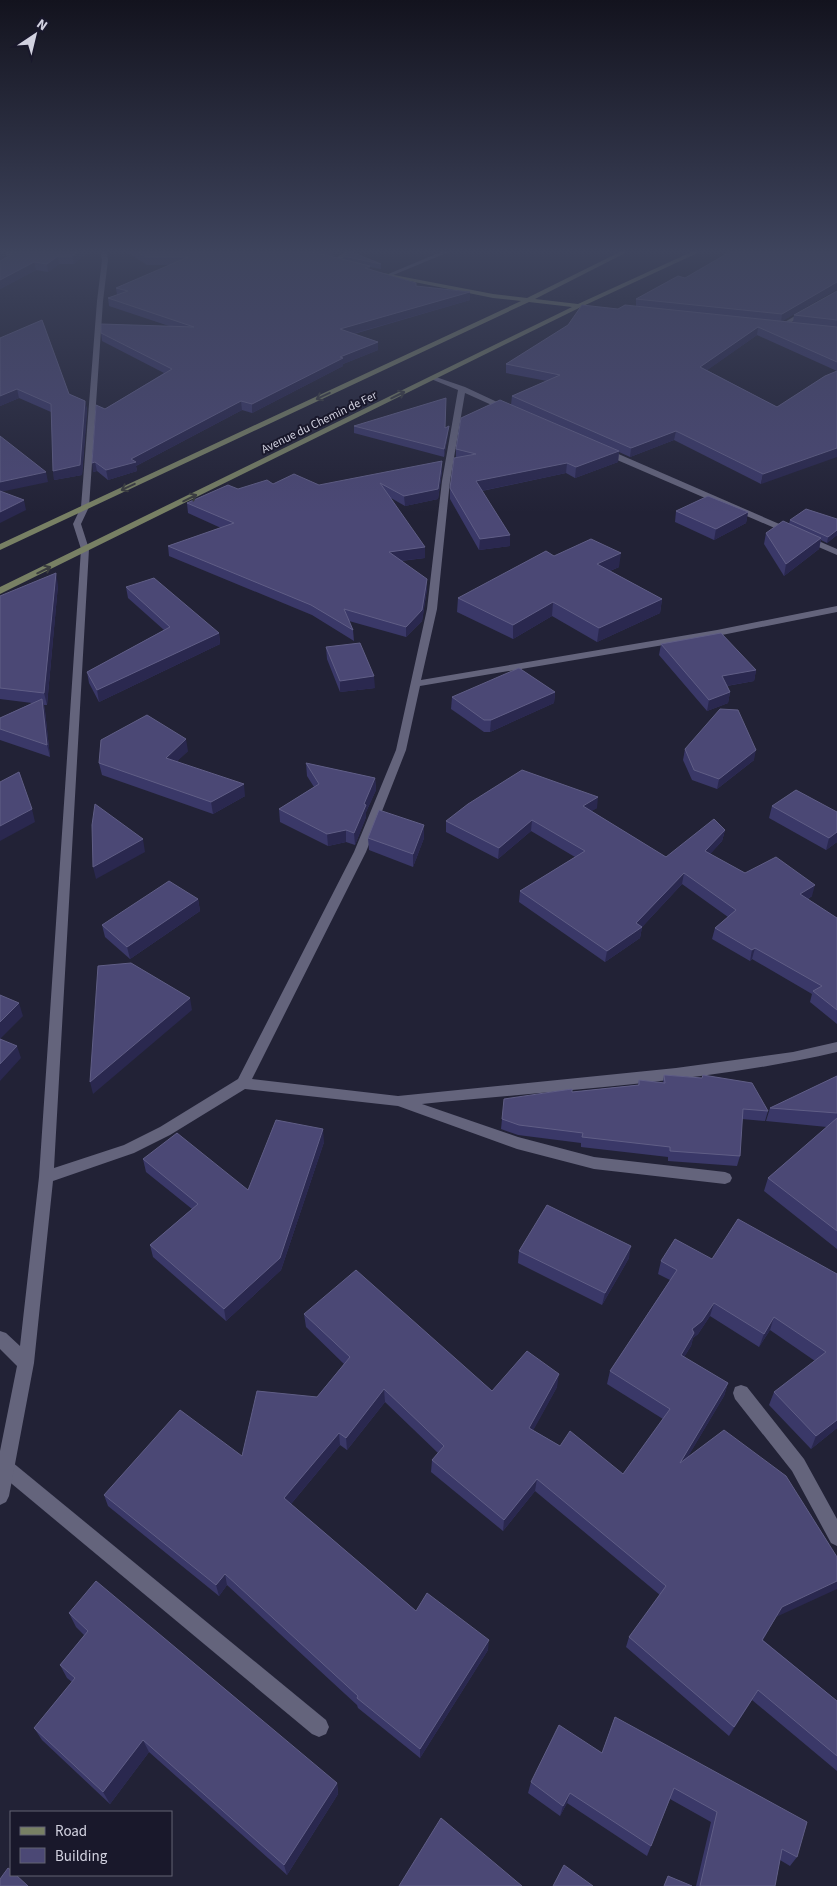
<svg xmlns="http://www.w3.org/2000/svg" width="837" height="1886" font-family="'Source Sans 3',sans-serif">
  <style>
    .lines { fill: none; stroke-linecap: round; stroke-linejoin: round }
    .lane { fill: #64647c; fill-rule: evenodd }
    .street { fill: #64647c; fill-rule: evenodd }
    .secondary { fill: #788064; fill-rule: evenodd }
    .wall { fill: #3a3868 }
    .shaded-wall { fill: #2a284f }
    .building { fill: #4b4875; stroke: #605e86 }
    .oneway { stroke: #3a3c3f }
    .labels { text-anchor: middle; stroke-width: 4; stroke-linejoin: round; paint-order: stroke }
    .far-street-label { font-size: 12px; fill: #d2d2e0; stroke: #19182b }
  </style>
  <rect width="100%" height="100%" fill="#222236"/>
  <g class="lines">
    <path class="lane" d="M6 1459 12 1462 326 1720 329 1727 326 1734 319 1737 312 1734 0 1474V1462Z"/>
    <g class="street">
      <path d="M21 249H31L0 258V254Z"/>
      <path d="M100 249H106L108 260 103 301 89 507 81 524 89 549 54 1168 124 1145 160 1127 238 1079 354 852 396 750 427 609 442 481 458 390 431 379 429 378 433 376 465 387 512 409 505 411 465 393 450 481 437 609 421 680 717 630 837 606V612L717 636 420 686 406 750 366 852 252 1079 398 1096 676 1068 793 1052 837 1042V1052C704 1083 558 1090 422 1104L518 1137 594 1157 725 1172 730 1174 732 1178 730 1182 725 1184 594 1169 517 1149 398 1106 245 1089 170 1135 134 1153 53 1181 34 1363 9 1496 6 1502 0 1505V1451L17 1366 0 1349V1331L6 1333 20 1346 39 1177 81 549 73 524 81 507 97 301 102 260Z"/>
      <path d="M349 249H356L336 263H332V261Z"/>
      <path d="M448 249H456L391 276 386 275Z"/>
      <path d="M837 291V296L783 327 778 326Z"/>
      <path d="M601 449H607L837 549V555L601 453Z"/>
      <path d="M741 1385 747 1387 804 1459 837 1519V1546L831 1543 792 1471 735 1399 733 1393 735 1387Z"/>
    </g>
    <path class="secondary" d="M626 249H633L535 299 578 304 698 249H706L581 307 0 594V587L572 307 529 302 0 550V544L521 301 493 298 375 274 373 271 493 294 527 298Z"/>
  </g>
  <g class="wall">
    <path d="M0 249 5 251 6 257 22 249H91L74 264H59L48 272 36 270 0 289Z"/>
    <path d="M122 249H341V252L334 257 343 260V256L381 264V269L370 267V270L416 286 470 292V300L354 334 378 342V350L343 364V366L252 413 242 410 136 466 137 471 108 480 97 471 93 472 105 409 164 373 102 341 101 333 169 326 109 306 108 298 117 295 116 288 171 265H147Z"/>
    <path d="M411 249H436L427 252Z"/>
    <path d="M837 249V289L782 321 793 322 794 315 837 291V371L757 335 707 370 777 407 761 484 674 440 630 457 619 452 618 462 575 478 566 473 482 491 510 546 479 550 450 499V488L456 458V449L511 405 512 396 547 381 506 373V364L618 309 636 306V299L685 278Z"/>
    <path d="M0 338 69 394 85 401 87 410 82 475 54 480 51 412 19 398 0 406Z"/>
    <path d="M354 426 445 428 448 433 444 457 354 433Z"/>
    <path d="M442 471 438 499 405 506 391 498 425 558 401 561 427 589 422 621 406 637 349 621 353 630 354 641 312 615 169 556 168 546 221 528 188 513 187 503 238 489 273 484 319 485Z"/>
    <path d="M676 511 748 512 746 523 714 540 675 522Z"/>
    <path d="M837 519V535L827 543 821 540 819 549 784 576 764 544 766 533 789 524 790 520Z"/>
    <path d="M554 556 619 567 610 571 662 599 660 613 597 642 552 616 513 639 457 612 458 598Z"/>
    <path d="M58 585 47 705H44L45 711 50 757 0 740V718L32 703 0 699V596Z"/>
    <path d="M126 587 219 633 220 644 99 702 89 683 87 672 164 630 128 598Z"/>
    <path d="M661 644 756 670 754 681 727 686 730 692 728 703 707 711 659 655Z"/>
    <path d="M326 647 375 688 340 692 327 659Z"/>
    <path d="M555 692 554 703 490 732H484L451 709 452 697Z"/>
    <path d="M685 749 754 760 717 789 692 780 683 760Z"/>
    <path d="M188 751 177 761 245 796 213 814 102 775 99 763Z"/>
    <path d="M306 763 375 778 376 790 366 812V817L355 845 346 842 328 846 280 822 279 809 314 787 307 776Z"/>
    <path d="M772 806 837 812V842L826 850 769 818Z"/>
    <path d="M597 808 591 811 666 857 725 830 722 841 710 854 745 873 812 896 808 899 837 918V1024L810 1002 812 994 752 959 750 961 712 939 715 928 728 917 682 884 642 927 640 938 605 962 519 902 520 891 575 857 531 831 498 859 446 832V821Z"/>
    <path d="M368 838H424L413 867 369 850Z"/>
    <path d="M198 899 200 911 130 959 105 937 102 925Z"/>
    <path d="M664 1075 702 1078 703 1075 768 1111 765 1121 742 1119 740 1156 737 1166 668 1161V1157L581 1147V1143L518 1135 501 1129 502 1119 572 1092 638 1085 639 1080 663 1083Z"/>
    <path d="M837 1076V1249L764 1191 768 1178 827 1127 766 1121 770 1108Z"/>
    <path d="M324 1142 281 1270 226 1321 153 1257 150 1245 192 1209 146 1172 143 1159 248 1190Z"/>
    <path d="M519 1251 629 1258 602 1305 518 1263Z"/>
    <path d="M712 1259 837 1274V1428L811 1449 769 1405 774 1392 815 1361 770 1330 759 1347 710 1316 698 1334 693 1338 691 1346 684 1357 728 1383 724 1396 687 1458 776 1617 763 1640 837 1701V1771L752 1700 729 1736 626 1647 629 1637 660 1595 535 1491 503 1531 431 1472 432 1460 438 1453 385 1402 347 1450 340 1445 291 1504 416 1611 488 1650 420 1758 358 1708 357 1705 227 1585 219 1596 108 1506 104 1495 242 1456 317 1397 344 1364 306 1327 304 1314 492 1391 557 1387 533 1430 560 1446 623 1474 663 1419 607 1384 610 1371 670 1280 658 1274 661 1261Z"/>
    <path d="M69 1613 337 1783 338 1794 287 1875 149 1752 110 1804 42 1740 34 1728 72 1682 67 1678 60 1665 84 1635 76 1627Z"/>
    <path d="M615 1717 797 1857 790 1866 780 1860 775 1886H696L711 1822 670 1799 651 1846 647 1856 567 1803 560 1816 528 1793 531 1782 602 1753Z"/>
  </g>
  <g class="shaded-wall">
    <path d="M0 249H13L5 251 7 258 0 262Z"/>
    <path d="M81 249H91L74 264 72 256Z"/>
    <path d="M334 249H341V252L333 258V250Z"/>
    <path d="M427 249H436L427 252Z"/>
    <path d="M58 256 59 264 48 272 47 264Z"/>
    <path d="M34 262 36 270 0 289V280Z"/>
    <path d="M837 282V289L781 322 782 314Z"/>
    <path d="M470 292V300L341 337 340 329Z"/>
    <path d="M758 327 757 335 699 376 700 367Z"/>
    <path d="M378 342V350L343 364V366L252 413V404L340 357Z"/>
    <path d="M17 389 19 398 0 406V396Z"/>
    <path d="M85 401 87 410 82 475 54 480 53 471Z"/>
    <path d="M241 401 242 410 136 466 137 471 108 480 106 470 131 459Z"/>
    <path d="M449 426 448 433 444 457V449Z"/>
    <path d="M676 431 674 440 630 457 631 448Z"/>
    <path d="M837 448V457L761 484 763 474Z"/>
    <path d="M619 451 618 462 575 478 576 467Z"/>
    <path d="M442 461V471L438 499 405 506 404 496Z"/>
    <path d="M95 462 97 471 93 472 92 463Z"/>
    <path d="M567 463 566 473 476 492V481Z"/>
    <path d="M46 472 48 482 0 492V482Z"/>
    <path d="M24 500 26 510 0 523V512Z"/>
    <path d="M748 512 746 523 714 540 716 529Z"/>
    <path d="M837 530V535L827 543 828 537Z"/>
    <path d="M510 535V546L479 550 480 539Z"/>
    <path d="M821 538 819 549 784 576 786 564Z"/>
    <path d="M425 547V558L389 562V552Z"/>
    <path d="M621 553 619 567 595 577 597 564Z"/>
    <path d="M56 573 58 585 47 705 44 693Z"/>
    <path d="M427 579V589L422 621 406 637V627Z"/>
    <path d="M662 599 660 613 597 642 599 628Z"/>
    <path d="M553 602 552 616 513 639V625Z"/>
    <path d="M219 633 220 644 99 702 97 690Z"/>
    <path d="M756 670 754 681 720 687 722 676Z"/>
    <path d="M374 676 375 688 340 692V681Z"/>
    <path d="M555 692 554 703 490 732 491 720Z"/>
    <path d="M730 692 728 703 707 711 709 700Z"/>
    <path d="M42 699 45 711 50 757 47 745Z"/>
    <path d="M186 739 188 751 168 770 166 758Z"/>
    <path d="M756 750 754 760 717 789 719 779Z"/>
    <path d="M375 778 376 790 366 812V817L355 845 354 833 364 804Z"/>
    <path d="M244 784 245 796 213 814 211 802Z"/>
    <path d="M598 797 597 808 581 817 583 806Z"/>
    <path d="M32 809 35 822 0 841V826Z"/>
    <path d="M532 820 531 831 498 859 499 848Z"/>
    <path d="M424 825V838L413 867V854Z"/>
    <path d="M346 830V842L328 846 327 834Z"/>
    <path d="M725 830 722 841 703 862 705 851Z"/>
    <path d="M837 832V842L826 850 829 838Z"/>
    <path d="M143 839 145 852 96 879 93 867Z"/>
    <path d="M684 873 682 884 642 927 640 938 605 962 607 951 636 923Z"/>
    <path d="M815 885 812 896 797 905 800 894Z"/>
    <path d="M198 899 200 911 130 959 127 947Z"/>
    <path d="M755 948 752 959 750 961 752 950Z"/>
    <path d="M190 998 192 1010 93 1094 90 1082Z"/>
    <path d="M19 1003 23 1016 0 1039V1022Z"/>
    <path d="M17 1046 21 1058 0 1081V1064Z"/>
    <path d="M323 1129 324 1142 281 1270 226 1321 224 1309Z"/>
    <path d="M631 1246 629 1258 602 1305 605 1293Z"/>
    <path d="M714 1303 710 1316 698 1334 693 1338 691 1346 677 1368 681 1355 692 1329Z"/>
    <path d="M774 1317 770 1330 759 1347 764 1334Z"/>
    <path d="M559 1374 557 1387 528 1440 529 1428Z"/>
    <path d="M728 1383 724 1396 677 1475 680 1463Z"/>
    <path d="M384 1389 385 1402 347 1450 346 1438Z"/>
    <path d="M837 1420V1428L811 1449 816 1436Z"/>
    <path d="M339 1433 340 1445 286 1510 284 1498Z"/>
    <path d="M537 1479 535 1491 503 1531 504 1520Z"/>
    <path d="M225 1574 227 1585 219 1596 216 1585Z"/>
    <path d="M837 1581V1589L776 1617 757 1650 762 1640 782 1607Z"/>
    <path d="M489 1640 488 1650 420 1758V1749Z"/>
    <path d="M758 1690 752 1700 729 1736 734 1727Z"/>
    <path d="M143 1740 149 1752 110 1804 103 1792Z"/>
    <path d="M337 1783 338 1794 287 1875 284 1865Z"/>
    <path d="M570 1793 567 1803 560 1816 563 1806Z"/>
  </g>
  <g class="building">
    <path d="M22 249H81L72 256H58L47 264 34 262 0 280V261Z"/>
    <path d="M133 249H301L370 266 365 268 416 283V286L470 292 340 329 378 342 340 357 343 358 252 404 241 401 131 459 136 462 106 470 95 462 92 463 96 405 105 409 172 369 101 333V324L194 327 108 298 128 291 116 288 188 257H146Z"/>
    <path d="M735 249H837V282L782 314 636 299 678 276 685 278Z"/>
    <path d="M349 251 381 264 343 256Z"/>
    <path d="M837 291V320L794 315Z"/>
    <path d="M582 305 618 309 625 305 837 327V362L758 327 700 367 777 407 825 376 837 371V448L763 474 676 431 631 448 512 396 560 375 506 364 568 325Z"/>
    <path d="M42 320 69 394 85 401 80 465 53 471 51 404 17 389 0 396V338Z"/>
    <path d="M446 398 445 428 449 426 444 449 354 426Z"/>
    <path d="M500 400 619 451 576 467 567 463 476 481 510 535 480 539 450 488 454 458 476 454 456 449 461 418Z"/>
    <path d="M0 436 46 472 0 482Z"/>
    <path d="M442 461 438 489 404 496 380 483 425 547 389 552 427 579 422 610 406 627 344 609 353 630 311 605 168 546 234 523 187 503 228 485 238 489 267 480 273 484 294 474 319 485Z"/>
    <path d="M0 491 24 500 0 512Z"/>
    <path d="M708 496 748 512 716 529 676 511Z"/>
    <path d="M806 509 837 519V530L828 537 790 520Z"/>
    <path d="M783 521 821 538 786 564 766 533Z"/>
    <path d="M591 539 621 553 597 564 662 599 599 628 553 602 513 625 458 598 546 551 554 556Z"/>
    <path d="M56 573 44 693 0 688V596Z"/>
    <path d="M154 578 219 633 97 690 87 672 170 627 126 587Z"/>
    <path d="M721 633 756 670 722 676 730 692 709 700 661 644Z"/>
    <path d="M360 643 374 676 340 681 326 647Z"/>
    <path d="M519 668 555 692 491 720H484L452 697Z"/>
    <path d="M42 699 47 745 0 729V718Z"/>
    <path d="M720 709 738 710 756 750 719 779 694 770 685 749Z"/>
    <path d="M147 715 186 739 166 758 244 784 211 802 99 763 101 740Z"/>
    <path d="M306 763 375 778 364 804 366 805 354 833 346 830 327 834 279 809 319 784Z"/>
    <path d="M522 770 598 797 583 806 666 857 714 819 725 830 705 851 745 873 776 857 815 885 800 894 837 918V1010L813 991 822 986 755 948 752 950 715 928 736 910 684 873 636 923 642 927 607 951 520 891 585 851 532 820 499 848 446 821 468 804Z"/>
    <path d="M19 772 32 809 0 826V782Z"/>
    <path d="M796 790 837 812V832L829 838 772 806Z"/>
    <path d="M95 804 143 839 93 867 92 825Z"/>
    <path d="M379 810 424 825 413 854 368 838Z"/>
    <path d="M169 881 198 899 127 947 102 925Z"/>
    <path d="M131 963 190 998 90 1082 98 966Z"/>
    <path d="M0 995 19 1003 0 1022Z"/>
    <path d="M0 1039 17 1046 0 1064Z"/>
    <path d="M664 1075 702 1078 703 1075 752 1083 768 1111 743 1109 740 1156 670 1151V1147L582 1137 583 1133 519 1125 502 1119 504 1099 572 1089V1092L639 1085V1080L665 1083Z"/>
    <path d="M837 1076V1113L770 1108Z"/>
    <path d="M837 1118V1231L768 1178Z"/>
    <path d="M276 1120 323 1129 280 1258 224 1309 150 1245 198 1204 143 1159 177 1133 248 1190Z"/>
    <path d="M547 1205 631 1246 605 1293 519 1251Z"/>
    <path d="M738 1219 837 1274V1420L816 1436 774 1392 826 1352 774 1317 764 1334 714 1303 702 1321 692 1329 694 1333 681 1355 728 1383 680 1463 724 1430 786 1476 837 1557V1581L782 1607 762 1640 837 1701V1756L758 1690 734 1727 629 1637 666 1586 537 1479 504 1520 432 1460 444 1446 384 1389 346 1438 339 1433 284 1498 416 1611 427 1593 489 1640 420 1749 357 1698 358 1696 225 1574 216 1585 104 1495 180 1410 242 1456 257 1391 317 1397 350 1357 304 1314 356 1270 492 1391 527 1351 559 1374 529 1428 560 1446 570 1431 623 1474 670 1409 610 1371 677 1270 661 1261 675 1239 712 1259Z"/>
    <path d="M96 1581 337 1783 284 1865 143 1740 103 1792 34 1728 75 1678 60 1665 88 1631 69 1613Z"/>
    <path d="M615 1717 807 1822 797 1857 782 1849 775 1886H700L717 1812 674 1788 651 1846 570 1793 563 1806 531 1782 559 1725 602 1753Z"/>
    <path d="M441 1818 522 1886H399Z"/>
    <path d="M564 1865 593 1886H553Z"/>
    <path d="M8 1868 11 1870V1875H16L28 1886H0V1879Z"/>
    <path d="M668 1876 692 1886H664Z"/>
  </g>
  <defs><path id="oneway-shaft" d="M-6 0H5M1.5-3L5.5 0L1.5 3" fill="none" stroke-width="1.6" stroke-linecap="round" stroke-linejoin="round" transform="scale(1.25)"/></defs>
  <g class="oneway">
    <use href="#oneway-shaft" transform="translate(398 395) rotate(-26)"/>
    <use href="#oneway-shaft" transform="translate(323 396) rotate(155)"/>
    <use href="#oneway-shaft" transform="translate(128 487) rotate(155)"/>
    <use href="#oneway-shaft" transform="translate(190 498) rotate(-26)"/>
    <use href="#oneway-shaft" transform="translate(44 570) rotate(-26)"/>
  </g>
  <linearGradient id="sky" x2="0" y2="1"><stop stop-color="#13131e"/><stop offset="0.49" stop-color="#3e445d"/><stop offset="1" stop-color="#3e445d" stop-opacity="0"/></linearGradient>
  <rect width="837" height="513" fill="url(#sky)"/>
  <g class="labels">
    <g class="far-street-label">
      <text transform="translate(319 422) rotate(-26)" y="4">Avenue du Chemin de Fer</text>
    </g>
  </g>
  <rect x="10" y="1811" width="162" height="65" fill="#19182b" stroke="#636273"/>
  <rect x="20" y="1827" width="25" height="8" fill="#788064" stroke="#636273"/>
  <text x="55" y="1836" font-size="15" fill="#d2d2e0">Road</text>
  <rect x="20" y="1848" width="25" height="15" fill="#4b4875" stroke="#636273"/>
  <text x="55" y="1861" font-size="15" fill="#d2d2e0">Building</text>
  <g transform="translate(35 35) rotate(35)" stroke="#19182b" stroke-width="4" paint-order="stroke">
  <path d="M0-4L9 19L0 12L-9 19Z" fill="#d2d2e0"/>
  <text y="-8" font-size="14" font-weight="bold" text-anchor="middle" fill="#d2d2e0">N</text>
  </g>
</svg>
